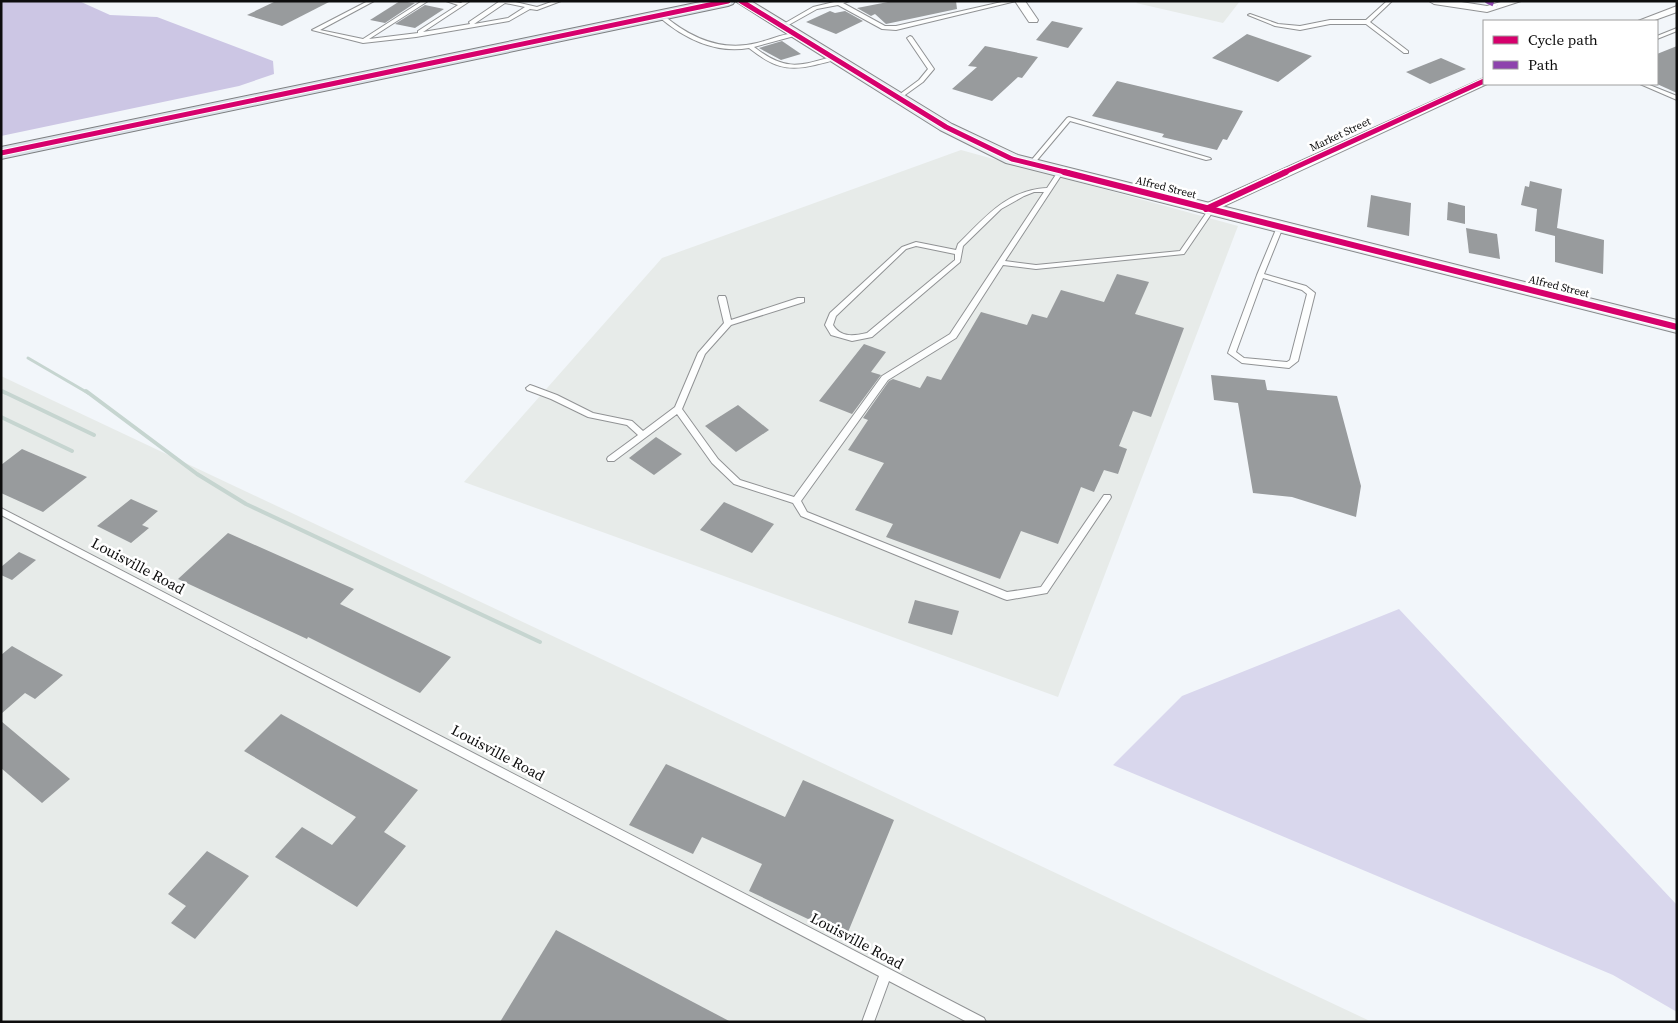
<svg xmlns="http://www.w3.org/2000/svg" width="1678" height="1023" font-family="'Source Serif 4',serif">
  <style>
    .industrial { fill: #e7ebe9 }
    .green { fill: #d9d7ed }
    .forest { fill: #ccc6e4 }
    .building { fill: #989b9d }
    .lines { fill: none; stroke-linecap: round; stroke-linejoin: round }
    .lane-casing { stroke: #909294; stroke-width: 2 }
    .street-casing { stroke: #909294; stroke-width: 2 }
    .secondary-casing { stroke: #87898a; stroke-width: 2 }
    .primary-casing { stroke: #7d7f81; stroke-width: 2 }
    .lane { fill: #fdfefe; fill-rule: evenodd }
    .street { fill: #fdfefe; fill-rule: evenodd }
    .secondary { fill: #eaeef3; fill-rule: evenodd }
    .primary { fill: #dbe2e9; fill-rule: evenodd }
    .rail-far1 { stroke: #c6d5d0; stroke-width: 3 }
    .rail { stroke: #c6d5d0; stroke-width: 4 }
    .quiet { stroke: #8e44ad; stroke-width: 4; stroke-dasharray: 8 4; stroke-linecap: butt }
    .cycleway-far1-casing { stroke: #fff; stroke-width: 7 }
    .cycleway-casing { stroke: #fff; stroke-width: 9 }
    .cycleway-far1 { stroke: #d6006c; stroke-width: 5 }
    .cycleway { stroke: #d6006c; stroke-width: 6 }
    .labels { text-anchor: middle; stroke-width: 5; stroke-linejoin: round; paint-order: stroke }
    .far-street-label { font-size: 11px; fill: #0d0d0d; stroke: #fff }
    .near-street-label { font-size: 15px; fill: #0d0d0d; stroke: #fff }
  </style>
  <rect width="100%" height="100%" fill="#f2f6fa"/>
  <g class="industrial">
    <path d="M1139 1H1240L1223 23 1136 3Z"/>
    <path d="M961 150 1238 226 1058 697 464 482 662 258Z"/>
    <path d="M1 376 1372 1022H1Z"/>
  </g>
  <path class="green" d="M1399 609 1677 905V1012L1613 975 1113 765 1182 696Z"/>
  <path class="forest" d="M1 1H79L110 15 157 17 273 61 274 74 239 86 1 136Z"/>
  <g class="building">
    <path d="M276 1H331L282 26 247 15Z"/>
    <path d="M400 1 415 3 385 23 370 20Z"/>
    <path d="M893 1H956L957 9 886 24 875 14 871 16 857 8Z"/>
    <path d="M425 5 444 9 415 28 395 24Z"/>
    <path d="M830 11 835 13 845 11 863 21 836 34 806 22Z"/>
    <path d="M1052 21 1083 28 1068 48 1036 40Z"/>
    <path d="M1247 34 1270 42 1312 56 1278 82 1212 58Z"/>
    <path d="M782 41 801 54 781 60 759 48Z"/>
    <path d="M985 46 1038 57 1022 78 1018 77 992 101 952 89 977 67 968 66Z"/>
    <path d="M1677 46V93L1657 84V54Z"/>
    <path d="M1441 58 1466 69 1430 84 1406 72Z"/>
    <path d="M1117 81 1243 111 1227 140 1223 139 1217 150 1162 137 1164 134 1092 116Z"/>
    <path d="M1530 181 1562 189 1557 228 1604 240 1603 274 1555 262V236L1535 231 1537 209 1521 205 1525 186 1529 187Z"/>
    <path d="M1371 195 1411 203 1409 236 1367 227Z"/>
    <path d="M1448 202 1465 206V224L1447 220Z"/>
    <path d="M1466 228 1497 234 1500 259 1469 253Z"/>
    <path d="M1117 274 1149 282 1135 314 1184 328 1151 417 1133 411 1119 446 1127 449 1118 474 1104 470 1094 492 1081 487 1058 544 1021 531 1000 579 886 537 893 524 855 510 884 463 848 450 868 420 863 418 889 381 893 379 920 388 927 376 941 380 981 312 1027 325 1032 314 1047 318 1061 290 1104 302Z"/>
    <path d="M864 344 886 352 871 372 881 375 852 414 819 401Z"/>
    <path d="M1211 375 1265 380 1267 390 1337 396 1361 486 1356 517 1292 497 1253 493 1238 403 1214 400Z"/>
    <path d="M738 405 769 430 736 452 705 426Z"/>
    <path d="M656 437 682 454 654 475 629 458Z"/>
    <path d="M22 449 87 477 43 512 1 493V465Z"/>
    <path d="M131 499 158 511 142 525 149 528 131 543 97 526Z"/>
    <path d="M724 502 774 524 752 553 700 530Z"/>
    <path d="M228 533 354 589 340 604 451 657 420 693 308 637 307 639 178 579Z"/>
    <path d="M19 552 36 560 12 580 1 575V567Z"/>
    <path d="M915 600 959 611 952 635 908 623Z"/>
    <path d="M12 646 63 675 35 699 25 693 1 714V655Z"/>
    <path d="M281 714 418 790 384 832 406 846 357 907 275 857 302 827 332 845 356 817 244 751Z"/>
    <path d="M1 721 70 779 42 803 1 768Z"/>
    <path d="M666 764 785 817 803 780 894 820 846 937 749 891 762 864 702 837 693 854 629 825Z"/>
    <path d="M207 851 249 876 195 939 171 923 186 906 168 894Z"/>
    <path d="M556 930 731 1022H500Z"/>
  </g>
  <g class="lines">
    <g class="lane-casing">
      <g id="lane">
        <path d="M368 1H374L320 30 363 39 422 1H428L369 39 418 33V31L458 5 446 1 461 3 464 1H470L423 32 470 24 469 22 500 1H511L537 7 554 1H561L537 10 530 9 509 21 416 37 363 43 312 30ZM505 3 525 7 508 18 474 24Z"/>
        <path d="M833 1H850L843 3 885 26H896L1006 1H1016L896 30 882 29 838 5 817 9 785 27 780 26 813 7 834 2Z"/>
        <path d="M1387 1H1392L1370 22 1408 51V53H1404L1366 24H1330L1300 30 1275 26 1248 15 1250 14 1278 24 1300 26 1330 20H1366Z"/>
        <path d="M658 14H662C690 38 721 52 757 43 770 40 784 33 798 33V35L754 47C786 72 799 66 835 56L838 58C831 62 822 63 815 65 786 72 772 66 749 48 715 54 683 38 658 16Z"/>
        <path d="M1677 28V31L1657 39V36Z"/>
        <path d="M910 36 912 37 934 69 923 82 898 100 896 99V97L919 80 928 69 907 38Z"/>
        <path d="M1640 84H1647L1677 96V100Z"/>
        <path d="M1069 117 1210 158 1211 159 1206 160 1070 121 1033 165H1029V163L1067 118Z"/>
        <path d="M1061 169 1064 171 1005 261 1036 265 1180 251 1209 209H1213L1214 210 1184 254 1036 269 1003 265 956 338 888 380 801 501 807 512 1007 592 1041 587 1104 495H1110L1111 497 1110 499 1047 593 1007 600 1004 599 801 516 793 503 734 484 712 463 677 414 614 461H608L607 459 608 457 638 435 627 425 588 417 551 399 527 390 526 388 530 385 533 386 557 395 593 413 632 421 643 431 675 407 698 353 724 323 718 298 719 296H725L726 298 731 320 798 298H804V302L731 325 705 354 682 409 718 459 740 480 794 497 882 376 950 334 1044 192H1034L1024 196 1001 209 963 246 960 262 872 337 852 341 831 335 825 325 830 313 902 247 916 242 956 250 958 244C985 218 1006 190 1047 188L1059 170ZM916 246 955 254V260L867 333C854 336 841 338 833 325L836 316 906 249Z"/>
        <path d="M1280 225 1283 227 1264 274 1306 286 1315 293 1298 361 1289 368 1242 363 1228 353 1257 275 1277 227ZM1263 278 1302 290 1307 294 1290 360 1287 362 1244 358 1236 352Z"/>
        <path d="M1 508 984 1018 986 1022H967L889 981 874 1022H862L879 976 1 515Z"/>
      </g>
    </g>
    <g class="street-casing">
      <g id="street">
        <path d="M1015 1H1025L1038 20 1037 22H1029Z"/>
        <path d="M1429 1H1455L1487 6 1504 1H1521L1487 12 1434 4Z"/>
        <path d="M1677 6V12L1652 21H1638Z"/>
        <path d="M1484 78V84H1487L1211 212H1201L1200 209 1201 206Z"/>
      </g>
    </g>
    <g class="secondary-casing">
      <path id="secondary" d="M735 1H751L952 124 1018 155 1677 320V333L1006 163 940 130Z"/>
    </g>
    <g class="primary-casing">
      <path id="primary" d="M705 1H735L733 4 728 6 1 159V147Z"/>
    </g>
    <use href="#lane" class="lane"/>
    <use href="#street" class="street"/>
    <use href="#secondary" class="secondary"/>
    <use href="#primary" class="primary"/>
    <g class="rail-far1">
      <path d="M28 358 88 393"/>
      <path d="M1 391 5 393"/>
    </g>
    <g class="rail">
      <path d="M2 391 94 435"/>
      <path d="M86 391 197 474 246 504 540 642"/>
      <path d="M1 417 72 451"/>
    </g>
    <path class="quiet" d="M1486 1 1497 6"/>
    <g class="cycleway-far1-casing">
      <g id="cycleway-far1">
        <path d="M741 1 946 127 1012 159 1069 173"/>
        <path d="M1 153 728 1"/>
        <path d="M1283 173 1484 81"/>
      </g>
    </g>
    <g class="cycleway-casing">
      <g id="cycleway">
        <path d="M1064 172 1677 327"/>
        <path d="M1206 209 1286 172"/>
      </g>
    </g>
    <use href="#cycleway-far1" class="cycleway-far1"/>
    <use href="#cycleway" class="cycleway"/>
  </g>
  <g class="labels">
    <g class="far-street-label">
      <text transform="translate(1340 134) rotate(-25)" y="4">Market Street</text>
      <text transform="translate(1166 187) rotate(14)" y="4">Alfred Street</text>
      <text transform="translate(1559 286) rotate(14)" y="4">Alfred Street</text>
    </g>
    <g class="near-street-label">
      <text transform="translate(138 566) rotate(28)" y="5">Louisville Road</text>
      <text transform="translate(498 753) rotate(28)" y="5">Louisville Road</text>
      <text transform="translate(857 941) rotate(28)" y="5">Louisville Road</text>
    </g>
  </g>
  <rect width="1678" height="1023" fill="none" stroke="#0d0d0d" stroke-width="5"/>
  <rect x="1483" y="20" width="175" height="65" fill="#ffffff" stroke="#9e9e9e"/>
  <rect x="1493" y="36" width="25" height="8" fill="#d6006c" stroke="#9e9e9e"/>
  <text x="1528" y="45" font-size="15" fill="#0d0d0d">Cycle path</text>
  <rect x="1493" y="61" width="25" height="8" fill="#8e44ad" stroke="#9e9e9e"/>
  <text x="1528" y="70" font-size="15" fill="#0d0d0d">Path</text>
</svg>
